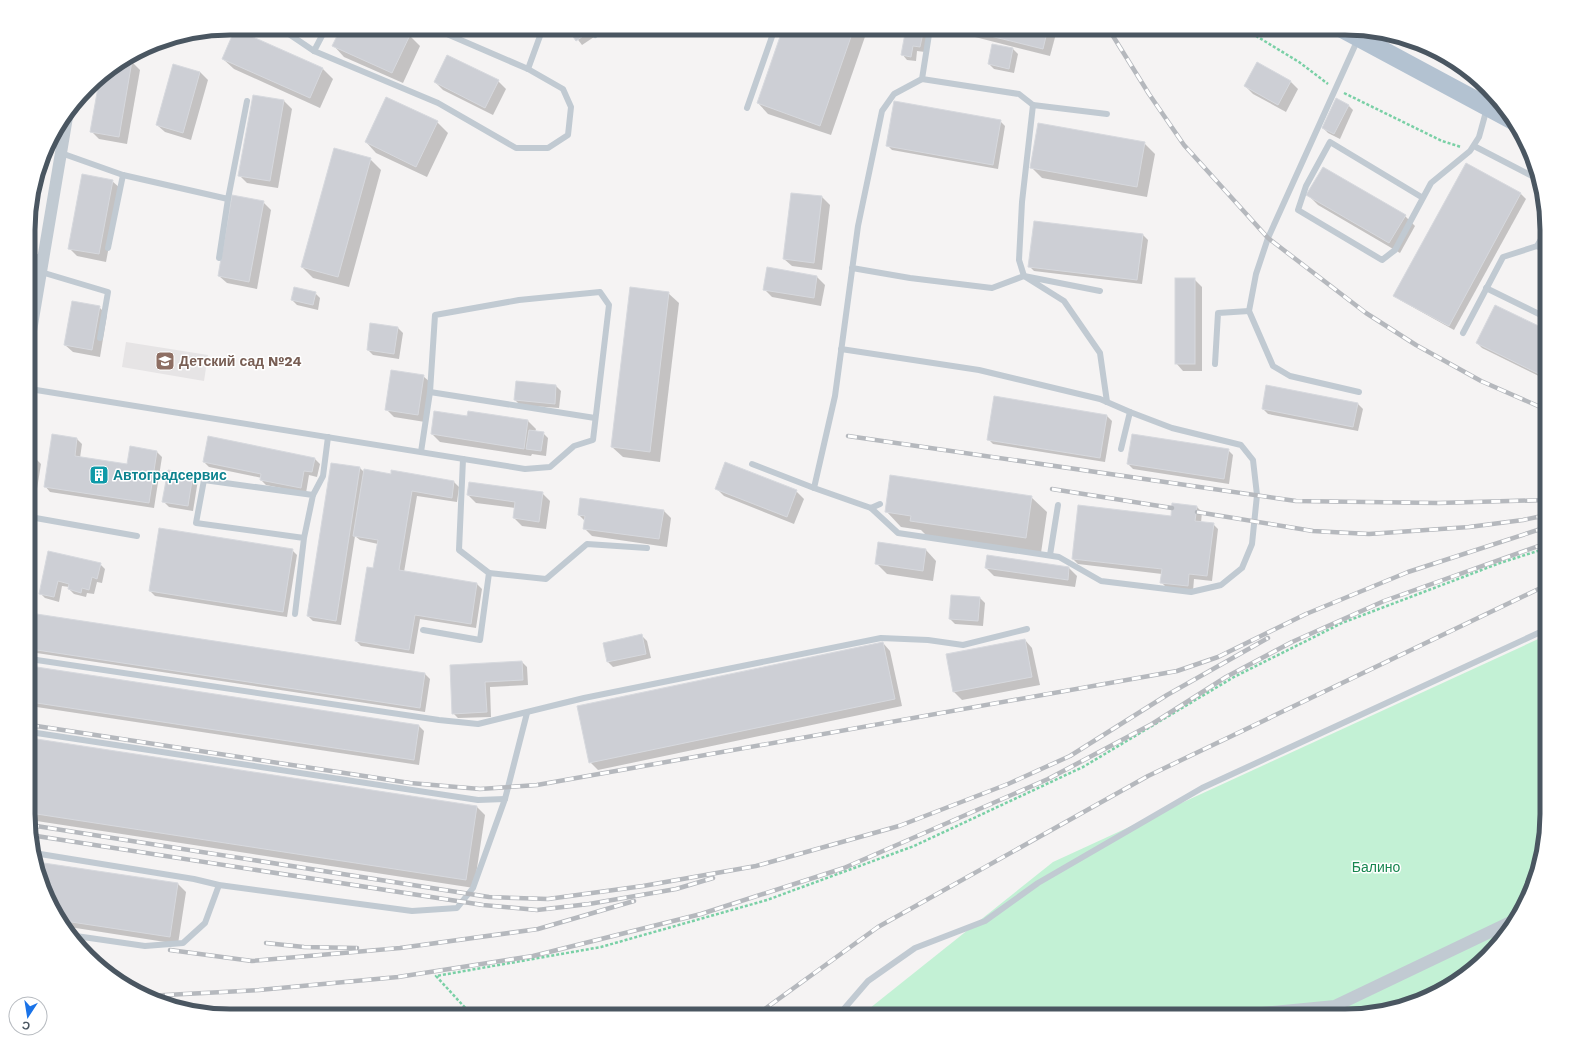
<svg xmlns="http://www.w3.org/2000/svg" width="1575" height="1044" font-family="'Work Sans',sans-serif">
  <style>
    .education { fill: #e6e4e5 }
    .green { fill: #c3f1d5 }
    .shadow { fill: #0003 }
    .building { fill: #cdcfd5; stroke: #d7d9de }
    .lines { fill: none; stroke-linecap: round; stroke-linejoin: round }
    .path { stroke: #7ad0a6; stroke-width: 2.5; stroke-dasharray: 3 2; stroke-linecap: butt }
    .service { stroke: #c1cad2; stroke-width: 6 }
    .minor { stroke: #c1cad2; stroke-width: 12 }
    .primary { stroke: #b3c2d1; stroke-width: 19 }
    .rail-casing { stroke: #b5b8bd; stroke-width: 4.5 }
    .rail { stroke: #fff; stroke-width: 3; stroke-dasharray: 9; stroke-linecap: butt }
    .labels { text-anchor: middle; stroke-width: 3; stroke-linejoin: round; paint-order: stroke }
    .education-label { font-size: 14px; font-weight: bold; fill: #785e54; stroke: #fff; text-anchor: start }
    .culture-label { font-size: 14px; font-weight: bold; fill: #0d838f; stroke: #fff; text-anchor: start }
    .park-label { font-size: 14px; fill: #17864f; stroke: #fff }
    .rim { fill: none; stroke: #4a5661; stroke-width: 5 }
  </style>
  <rect width="100%" height="100%" fill="#f5f3f3"/>
  <path class="education" d="M126 342 208 355 204 381 122 367Z"/>
  <path class="green" d="M1547 635V827L1536 879 1513 927 1478 966 1446 989 1398 1009 1358 1016H860L1053 862Z"/>
  <g class="shadow">
    <path d="M569 28H592L597 35 582 45Z"/>
    <path d="M784 28H868L831 135 768 114 758 103Z"/>
    <path d="M907 28H924L929 32 925 52 917 51 916 61 907 60 902 54Z"/>
    <path d="M967 28H1055L1057 30 1050 56 975 37Z"/>
    <path d="M409 35 420 46 403 83 344 57 334 46Z"/>
    <path d="M1013 49 1018 54 1014 73 994 69 989 64Z"/>
    <path d="M223 59 322 68 333 79 320 108 234 69Z"/>
    <path d="M124 61 132 62 140 70 127 144 99 139 91 131 101 76Z"/>
    <path d="M173 65 200 72 208 80 191 140 165 132 157 125Z"/>
    <path d="M498 81 506 89 493 115 443 90 435 82Z"/>
    <path d="M1291 82 1298 89 1286 112 1253 94 1245 86Z"/>
    <path d="M254 96 284 101 292 109 278 188 247 183 239 175Z"/>
    <path d="M1348 105 1353 110 1340 139 1328 133 1323 128Z"/>
    <path d="M1000 121 1005 126 998 169 892 150 887 145Z"/>
    <path d="M437 122 448 133 427 177 376 153 366 142Z"/>
    <path d="M1144 143 1155 154 1147 197 1042 178 1031 167Z"/>
    <path d="M370 159 381 170 349 287 313 278 302 267Z"/>
    <path d="M1467 164 1521 194 1526 199 1454 330 1400 300 1395 295Z"/>
    <path d="M112 181 120 188 106 262 77 256 69 248Z"/>
    <path d="M34 190 30 213V204Z"/>
    <path d="M1308 195 1405 216 1415 226 1400 253 1318 205Z"/>
    <path d="M822 197 830 205 822 270 792 266 784 259Z"/>
    <path d="M263 202 271 210 257 289 227 283 219 276Z"/>
    <path d="M1143 235 1148 240 1142 284 1034 271 1029 266Z"/>
    <path d="M767 268 817 277 825 285 821 306 772 297 764 289Z"/>
    <path d="M1194 279 1202 287V371H1183L1176 363Z"/>
    <path d="M315 293 320 298 318 310 297 305 292 300Z"/>
    <path d="M668 293 679 303 660 462 623 457 612 447Z"/>
    <path d="M99 307 107 315 100 357 73 352 65 345Z"/>
    <path d="M371 324 398 328 403 333 399 359 373 355 368 350Z"/>
    <path d="M1547 331V380L1482 348 1477 343Z"/>
    <path d="M423 376 431 383 425 422 394 417 386 409Z"/>
    <path d="M556 386 561 391 559 408 520 405 515 400Z"/>
    <path d="M1358 404 1363 409 1358 431 1268 414 1263 409Z"/>
    <path d="M1107 416 1112 421 1105 462 993 444 988 439Z"/>
    <path d="M468 418 528 421 536 429 535 432 543 433 548 438 546 456 532 454 531 456 440 442 432 434Z"/>
    <path d="M53 435 77 439 82 444 80 458 128 465 157 452 162 457 154 508 50 492 45 486Z"/>
    <path d="M1228 450 1233 455 1229 484 1133 469 1128 464Z"/>
    <path d="M30 458 36 459 41 464 33 514 30 513Z"/>
    <path d="M315 459 320 464 317 477 309 475 306 493 266 485 261 480 262 478 209 467 204 462Z"/>
    <path d="M360 468 365 473 392 475V472L454 482 459 487 457 502 417 496 404 572 477 584 482 589 476 628 420 619 414 654 361 646 356 641 374 569 378 544 360 540 355 536 341 625 313 621 308 616Z"/>
    <path d="M193 475 198 480 193 511 169 507 163 501Z"/>
    <path d="M716 488 796 491 804 499 794 524 724 496Z"/>
    <path d="M542 493 550 501 546 529 522 526 514 518 515 508 476 503 468 495Z"/>
    <path d="M1031 497 1047 512 1041 553 927 536 921 530 901 527 886 511Z"/>
    <path d="M1197 507 1202 512 1201 523 1213 524 1218 529 1212 581 1194 579 1193 591 1166 587 1161 582 1162 574 1078 564 1073 559Z"/>
    <path d="M663 510 671 518 667 547 592 536 584 528 585 521 579 515Z"/>
    <path d="M879 543 926 550 936 561 933 581 887 574 876 563Z"/>
    <path d="M292 550 297 555 287 617 155 596 150 591Z"/>
    <path d="M49 552 100 564 105 569 102 583 97 582 94 594 87 593 86 597 74 594 69 589V587L62 586 59 602 45 598 40 593Z"/>
    <path d="M986 568H1069L1077 576 1075 587 994 576Z"/>
    <path d="M980 598 985 603 983 626 955 624 950 619Z"/>
    <path d="M30 614 425 674 430 679 425 712 30 652Z"/>
    <path d="M642 636 647 641 651 658 613 667 608 662Z"/>
    <path d="M1025 640 1032 648 1040 685 962 700 954 692 947 655Z"/>
    <path d="M883 643 890 651 902 706 598 770 590 762Z"/>
    <path d="M522 662 527 667 528 685 490 687 491 717 458 718 453 713 451 666Z"/>
    <path d="M30 668 419 726 424 731 419 765 30 706Z"/>
    <path d="M30 739 477 807 485 815 474 888 30 820Z"/>
    <path d="M37 863 178 884 186 892 178 944 63 926 55 915Z"/>
  </g>
  <g class="building">
    <path d="M341 28H395L410 35 392 73 332 46Z"/>
    <path d="M567 28H591L592 30 576 41Z"/>
    <path d="M783 28H854L820 126 757 103Z"/>
    <path d="M906 28H924L920 47 913 46 911 57 901 55Z"/>
    <path d="M966 28H1048L1043 49 966 30Z"/>
    <path d="M235 29 323 68 310 98 222 59Z"/>
    <path d="M992 44 1013 48 1009 69 988 64Z"/>
    <path d="M447 55 499 80 485 108 434 82Z"/>
    <path d="M126 60 132 61 119 137 90 132 100 76Z"/>
    <path d="M1257 62 1291 81 1278 105 1244 86Z"/>
    <path d="M173 64 200 72 183 133 156 125Z"/>
    <path d="M253 95 284 100 270 181 238 176Z"/>
    <path d="M386 97 438 121 416 167 365 142Z"/>
    <path d="M1336 98 1349 105 1334 134 1322 128Z"/>
    <path d="M894 101 1001 120 993 165 886 146Z"/>
    <path d="M1038 123 1145 142 1137 187 1030 168Z"/>
    <path d="M334 148 371 158 338 277 301 267Z"/>
    <path d="M1466 163 1521 193 1449 326 1393 296Z"/>
    <path d="M1323 167 1406 215 1389 243 1306 195Z"/>
    <path d="M82 174 113 180 99 254 68 249Z"/>
    <path d="M791 193 822 196 814 263 783 259Z"/>
    <path d="M232 195 264 201 249 282 218 276Z"/>
    <path d="M1034 221 1143 234 1137 280 1028 267Z"/>
    <path d="M767 267 817 276 814 298 763 290Z"/>
    <rect x="1175" y="278" width="20" height="86"/>
    <path d="M294 287 316 292 313 305 291 300Z"/>
    <path d="M630 287 669 292 650 452 611 447Z"/>
    <path d="M72 301 100 306 92 350 64 345Z"/>
    <path d="M1495 305 1547 330V378L1476 343Z"/>
    <path d="M370 323 398 327 394 354 367 350Z"/>
    <path d="M391 370 424 375 418 415 385 410Z"/>
    <path d="M516 381 556 385 555 404 514 400Z"/>
    <path d="M1266 385 1358 403 1353 427 1262 409Z"/>
    <path d="M994 396 1107 415 1100 458 987 440Z"/>
    <path d="M434 411 467 416 468 411 528 420 524 449 431 434Z"/>
    <path d="M529 430 544 432 541 451 526 449Z"/>
    <path d="M52 434 77 438 75 456 127 464 130 446 157 451 149 503 44 487Z"/>
    <path d="M1132 434 1229 449 1224 479 1127 464Z"/>
    <path d="M208 436 315 458 312 472 304 471 301 488 260 480 261 474 203 462Z"/>
    <path d="M30 457 36 458 30 501Z"/>
    <path d="M725 462 797 490 787 517 715 489Z"/>
    <path d="M331 463 360 467 336 621 307 616Z"/>
    <path d="M364 469 391 474V470L454 481 452 498 412 491 399 570 477 583 471 624 415 615 409 650 355 641 367 567 373 568 378 540 353 536Z"/>
    <path d="M168 470 193 474 188 506 162 502Z"/>
    <path d="M890 475 1032 496 1026 538 910 521 911 516 885 512Z"/>
    <path d="M469 482 543 492 539 522 513 518 515 502 467 495Z"/>
    <path d="M580 498 664 510 659 539 583 529 585 516 578 515Z"/>
    <path d="M1172 503 1197 506 1195 521 1214 523 1207 576 1189 574 1188 586 1160 583 1162 569 1072 559 1078 505 1171 516Z"/>
    <path d="M159 528 293 549 283 612 149 591Z"/>
    <path d="M878 542 926 549 923 571 875 564Z"/>
    <path d="M48 551 101 563 97 579 92 577 89 590 82 588 81 593 68 589 69 584 58 581 54 597 39 594Z"/>
    <path d="M987 555 1069 567 1068 580 985 568Z"/>
    <path d="M951 595 980 597 978 621 949 619Z"/>
    <path d="M30 613 425 673 420 708 30 649Z"/>
    <path d="M642 634 646 654 607 662 603 643Z"/>
    <path d="M1025 639 1032 677 953 692 946 654Z"/>
    <path d="M883 642 895 699 589 763 577 706Z"/>
    <path d="M522 661 523 680 485 682 487 712 452 714 450 665Z"/>
    <path d="M30 666 419 725 414 760 30 702Z"/>
    <path d="M30 738 477 806 466 880 30 813Z"/>
    <path d="M37 862 178 883 170 937 58 920Z"/>
  </g>
  <g class="lines">
    <g class="path">
      <path d="M1243 28 1299 62 1328 84"/>
      <path d="M1344 93 1442 141 1461 147"/>
      <path d="M470 1016 469 1012 436 976 601 947 767 900 914 846 1083 767 1234 677 1342 623 1500 563 1547 548"/>
    </g>
    <g class="service">
      <path d="M280 28 314 51"/>
      <path d="M326 28 314 51 438 103 516 148H548L568 135 571 107 563 89 528 69 433 28"/>
      <path d="M595 35 601 28"/>
      <path d="M1358 39 1268 238 1256 274 1249 311 1273 366 1290 376 1359 392"/>
      <path d="M528 69 540 36 535 28"/>
      <path d="M922 79 1019 94 1033 105"/>
      <path d="M747 108 775 28"/>
      <path d="M1474 146 1540 180"/>
      <path d="M61 153 123 175 228 199 247 101"/>
      <path d="M1423 198 1330 142 1306 186 1298 210 1382 260 1395 250 1431 183 1470 151 1479 137 1487 108"/>
      <path d="M1537 246 1547 251"/>
      <path d="M108 248 123 175"/>
      <path d="M30 256 43 258"/>
      <path d="M219 258 228 199"/>
      <path d="M852 268 910 278 992 288 1024 276 1019 260 1022 202 1033 105 1107 114"/>
      <path d="M41 272 108 292 100 338"/>
      <path d="M1486 288 1547 318"/>
      <path d="M1100 291 1024 276 1064 301 1100 353 1107 402"/>
      <path d="M1463 333 1503 257 1537 246 1547 229"/>
      <path d="M841 349 979 370 1100 399 1130 412 1121 449"/>
      <path d="M1215 364 1218 313 1249 311"/>
      <path d="M30 389 525 469 550 467 574 446 593 440 609 305 600 292 519 300 435 315 430 392 421 452"/>
      <path d="M430 392 595 418"/>
      <path d="M752 464 814 488"/>
      <path d="M313 495 323 476 328 437"/>
      <path d="M880 504 871 508 814 488 835 396 858 226 882 111 894 94 922 79 930 28"/>
      <path d="M871 508 898 533 1059 557 1101 581 1191 592 1221 585 1242 568 1252 544 1257 495 1253 460 1241 445 1172 428 1130 412"/>
      <path d="M30 517 137 536"/>
      <path d="M1050 555 1058 505"/>
      <path d="M489 573 546 579 587 544 647 548"/>
      <path d="M295 614 304 538 196 523 204 480 313 495 304 538"/>
      <path d="M423 630 480 640 489 573 459 550 463 459"/>
      <path d="M30 659 439 720 478 724 584 698 881 638 928 640 963 645 1027 629"/>
      <path d="M30 732 478 800 505 799"/>
      <path d="M34 853 194 879 219 885 412 911 457 908 473 888 505 799 527 713"/>
      <path d="M69 935 145 946 183 943 205 923 219 885"/>
      <path d="M834 1016 843 1010 868 981 915 948 985 921 1038 883 1202 788 1547 629"/>
    </g>
    <g class="minor">
      <path d="M30 337 67 117"/>
      <path d="M1230 1016 1335 1006 1517 919"/>
    </g>
    <path class="primary" d="M1341 28 1514 121"/>
    <g class="rail-casing">
      <g id="rail">
        <path d="M1108 28 1149 94 1184 145 1268 238 1366 313 1416 345 1481 381 1547 410"/>
        <path d="M848 436 1296 501 1438 503 1547 500"/>
        <path d="M1052 489 1172 508"/>
        <path d="M1197 512 1313 531 1369 534 1469 527 1523 520 1547 515"/>
        <path d="M30 725 410 783 480 789 537 785 1177 671 1218 657 1306 614 1408 572 1547 527"/>
        <path d="M30 825 489 897 548 899 643 886 756 866 899 826 1008 784 1070 756 1167 695 1268 638"/>
        <path d="M30 835 483 905 537 910 589 904 676 889 713 878"/>
        <path d="M266 943 304 947 357 948"/>
        <path d="M170 950 252 961 400 948 538 929 634 901"/>
        <path d="M147 996 259 990 398 977 533 956 701 914 844 868 1048 779 1152 724 1226 677 1292 642 1384 601 1547 543"/>
        <path d="M755 1016 878 927 1148 776 1547 585"/>
      </g>
    </g>
    <use href="#rail" class="rail"/>
  </g>
  <defs>
    <g id="school-square" transform="scale(1)"><rect x="-9" y="-9" width="18" height="18" rx="4" fill="#8d6e63" stroke="#fff"/><path d="M0-5L7-2L0 1L-7-2ZM-4 1L0 2.5L4 1V4Q0 6-4 4Z" fill="#fff"/></g>
    <g id="building-square" transform="scale(1)"><rect x="-9" y="-9" width="18" height="18" rx="4" fill="#0f9aa8" stroke="#fff"/><path d="M-4-6H4V6H1V3H-1V6H-4ZM-2.5-4.3h1.7v1.8h-1.7ZM.8-4.3h1.7v1.8H.8ZM-2.5-1h1.7V.8h-1.7ZM.8-1h1.7V.8H.8Z" fill="#fff"/></g>
  </defs>
  <g fill-rule="evenodd">
    <use href="#school-square" x="165" y="361"/>
    <use href="#building-square" x="99" y="475"/>
  </g>
  <g class="labels">
    <g class="education-label">
      <text x="179" y="366">Детский сад №24</text>
    </g>
    <g class="culture-label">
      <text x="113" y="480">Автоградсервис</text>
    </g>
    <g class="park-label">
      <text x="1376" y="872">Балино</text>
    </g>
  </g>
  <path d="M0 0H1575V1044H0ZM230 35H1345A195 195 0 0 1 1540 230V814A195 195 0 0 1 1345 1009H230A195 195 0 0 1 35 814V230A195 195 0 0 1 230 35Z" fill="#fff" fill-rule="evenodd"/>
  <path class="rim" d="M230 35H1345A195 195 0 0 1 1540 230V814A195 195 0 0 1 1345 1009H230A195 195 0 0 1 35 814V230A195 195 0 0 1 230 35Z"/>
  <g transform="translate(28 1016) rotate(192)"><circle r="19" fill="#ffffff" stroke="#b7bbc0"/>
  <path d="M0-3L7 15L0 10L-7 15Z" fill="#1a73e8"/>
  <text y="-6" font-size="11" font-weight="bold" text-anchor="middle" fill="#4a5661">С</text>
  </g>
</svg>
